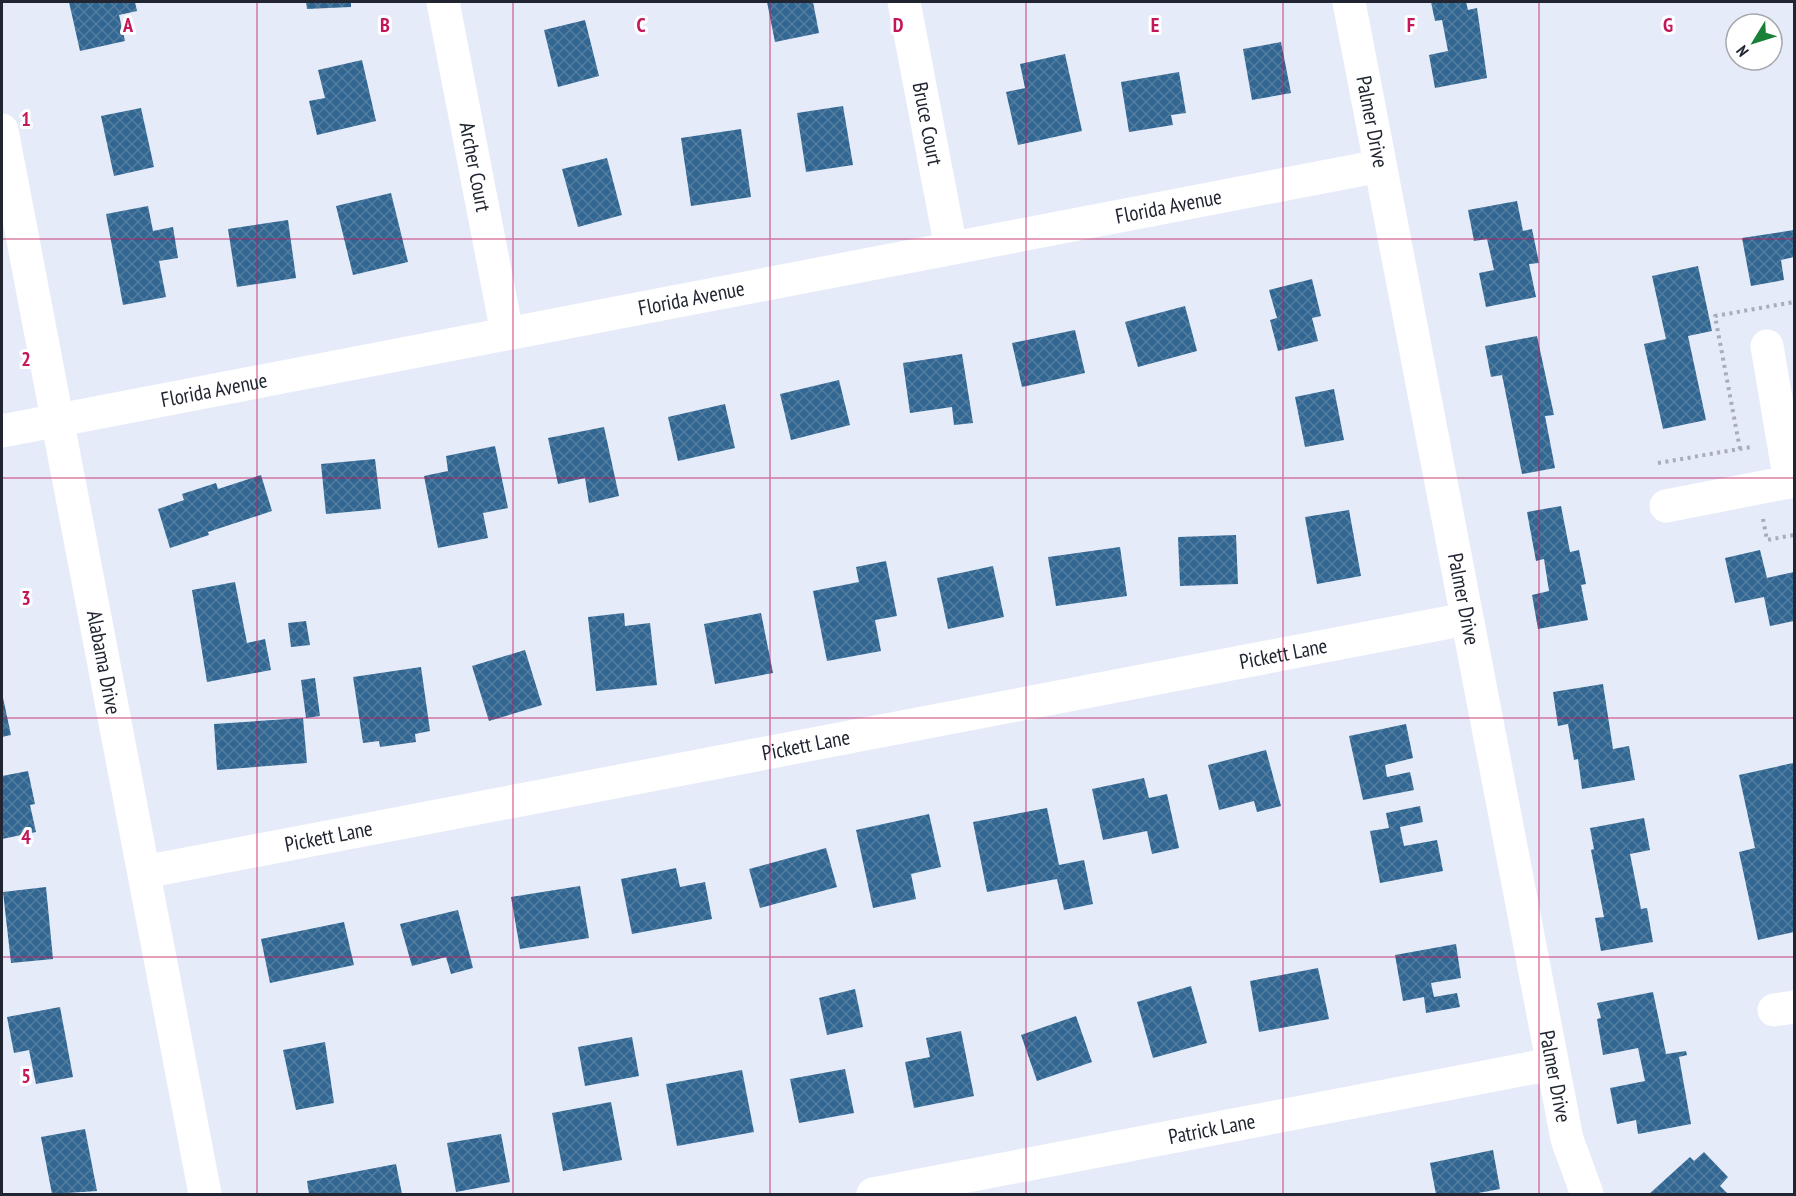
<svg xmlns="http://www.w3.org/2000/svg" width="1796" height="1196" font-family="'PT Sans Narrow',sans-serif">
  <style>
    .building { fill: url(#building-cross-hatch) }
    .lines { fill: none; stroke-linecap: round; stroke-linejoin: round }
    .path { stroke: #a8adba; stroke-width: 4; stroke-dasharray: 3 4.5; stroke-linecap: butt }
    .minor { stroke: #fff; stroke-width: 33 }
    .grid { fill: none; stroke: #c2185b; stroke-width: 1.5; stroke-opacity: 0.55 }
    .labels { text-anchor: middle; stroke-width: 6; stroke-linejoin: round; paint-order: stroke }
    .street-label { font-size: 21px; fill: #202531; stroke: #fff }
    .grid-label { font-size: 20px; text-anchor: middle; font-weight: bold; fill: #c2185b; stroke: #fff; stroke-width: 6; stroke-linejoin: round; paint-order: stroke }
  </style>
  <defs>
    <pattern id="building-cross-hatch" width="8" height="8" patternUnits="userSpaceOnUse" patternTransform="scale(1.5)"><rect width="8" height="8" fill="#316792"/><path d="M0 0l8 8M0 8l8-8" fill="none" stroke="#547d9e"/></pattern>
  </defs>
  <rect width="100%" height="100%" fill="#e6ebf9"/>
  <g class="building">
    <path d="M69 2H135L137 11 119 15 125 41 80 51Z"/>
    <path d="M306 2H351V7L307 9Z"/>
    <path d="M767 2H813L819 33 775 42Z"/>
    <path d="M1431 2H1466L1468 10 1477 8 1487 78 1435 88 1429 55 1448 51 1442 20 1435 21Z"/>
    <path d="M585 20 599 76 558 87 544 30Z"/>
    <path d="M1281 42 1291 93 1252 100 1243 49Z"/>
    <path d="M1065 54 1082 131 1018 145 1006 92 1025 88 1020 64Z"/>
    <path d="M362 60 376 121 317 135 309 101 325 98 318 70Z"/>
    <path d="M1179 72 1186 113 1171 115 1173 125 1129 132 1121 82Z"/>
    <path d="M843 106 853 165 806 172 797 113Z"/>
    <path d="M141 108 154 167 114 176 101 116Z"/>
    <path d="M741 129 751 197 691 206 681 138Z"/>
    <path d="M607 158 622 215 578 227 562 169Z"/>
    <path d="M391 193 408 262 353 275 336 206Z"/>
    <path d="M1517 201 1523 231 1532 229 1539 263 1529 264 1536 297 1486 307 1479 273 1494 270 1487 239 1474 241 1468 210Z"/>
    <path d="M148 206 153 231 173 227 178 258 159 261 166 297 123 305 106 214Z"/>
    <path d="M288 220 296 278 237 287 228 229Z"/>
    <path d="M1794 230V257L1781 260 1784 280 1751 286 1742 238Z"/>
    <path d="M1698 266 1712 331 1688 336 1706 420 1663 429 1644 344 1666 339 1652 276Z"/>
    <path d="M1312 279 1321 316 1312 318 1318 341 1278 351 1270 320 1277 318 1269 290Z"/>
    <path d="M1185 306 1197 351 1138 367 1125 322Z"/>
    <path d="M1075 330 1085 373 1022 387 1012 343Z"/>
    <path d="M1537 336 1554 415 1545 416 1555 468 1522 474 1502 375 1491 377 1485 346Z"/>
    <path d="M962 354 973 423 954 425 952 407 910 413 903 363Z"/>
    <path d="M839 380 850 425 791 440 780 394Z"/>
    <path d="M1334 389 1344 440 1305 447 1295 397Z"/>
    <path d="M725 404 735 448 678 461 668 417Z"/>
    <path d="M604 427 619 496 589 503 585 478 558 484 548 438Z"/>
    <path d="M495 446 508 508 483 513 488 538 438 548 424 476 448 471 446 456Z"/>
    <path d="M375 459 381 509 326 514 321 464Z"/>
    <path d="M261 475 272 511 208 532 209 535 170 548 158 509 184 500 182 494 216 483 218 489Z"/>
    <path d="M1561 506 1570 552 1579 550 1586 584 1581 585 1588 620 1538 629 1532 595 1549 591 1544 559 1536 561 1527 512Z"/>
    <path d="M1349 510 1361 576 1317 584 1305 517Z"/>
    <path d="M1236 535 1238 584 1180 586 1178 537Z"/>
    <path d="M1120 547 1127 596 1056 606 1048 557Z"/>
    <path d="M1760 550 1767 578 1794 572V621L1770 626 1764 597 1735 603 1725 558Z"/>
    <path d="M886 561 897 616 875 620 881 651 827 661 813 591 859 582 856 567Z"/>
    <path d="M993 566 1004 617 948 629 937 578Z"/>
    <path d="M235 582 247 643 265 639 271 670 207 682 192 590Z"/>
    <path d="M624 613 625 626 650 623 657 685 596 691 588 617Z"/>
    <path d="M761 613 773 673 715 684 704 624Z"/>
    <path d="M306 621 310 645 291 647 288 623Z"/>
    <path d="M525 650 542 705 489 721 472 666Z"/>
    <path d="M421 667 430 731 415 734 416 742 380 747 379 741 363 743 353 677Z"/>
    <path d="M315 678 320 716 306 718 301 680Z"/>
    <path d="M1603 684 1613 749 1629 746 1635 780 1582 789 1578 759 1574 760 1568 724 1558 726 1553 692Z"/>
    <path d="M2 693 11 735 2 737Z"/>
    <path d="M303 718 307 763 217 770 214 724Z"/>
    <path d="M1406 724 1413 758 1385 765 1387 777 1410 772 1414 790 1363 800 1349 736Z"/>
    <path d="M1266 750 1281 806 1257 812 1254 801 1219 810 1208 765Z"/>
    <path d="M1793 763 1794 932 1758 940 1739 852 1755 848 1739 775Z"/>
    <path d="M28 771 35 804 30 805 36 832 2 839V776Z"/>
    <path d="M1144 778 1149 798 1167 794 1179 848 1152 854 1147 831 1103 840 1092 789Z"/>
    <path d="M1420 806 1423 822 1400 827 1404 846 1437 840 1443 871 1380 883 1370 831 1389 828 1386 813Z"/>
    <path d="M1047 808 1059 865 1084 860 1093 904 1064 910 1057 879 987 892 973 822Z"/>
    <path d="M929 814 941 867 911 874 916 899 873 908 856 830Z"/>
    <path d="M1644 818 1650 850 1630 854 1641 909 1647 908 1653 942 1601 951 1595 918 1604 917 1591 850 1594 849 1590 828Z"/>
    <path d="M826 848 837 887 760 908 749 869Z"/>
    <path d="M676 868 680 887 705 882 712 919 632 934 621 879Z"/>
    <path d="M580 886 589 938 520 949 511 897Z"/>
    <path d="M46 887 53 959 11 963 3 892Z"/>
    <path d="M458 910 473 968 451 974 446 957 412 966 400 924Z"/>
    <path d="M344 922 354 965 270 983 261 939Z"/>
    <path d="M1456 944 1461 978 1431 983 1434 997 1457 993 1460 1007 1426 1013 1424 997 1403 1001 1395 955Z"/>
    <path d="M1318 968 1329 1019 1259 1032 1250 981Z"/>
    <path d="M1191 986 1207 1043 1153 1058 1137 1002Z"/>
    <path d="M855 989 863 1027 827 1035 819 998Z"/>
    <path d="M1653 992 1666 1054 1686 1051 1687 1055 1679 1057 1691 1124 1638 1134 1636 1120 1617 1124 1610 1088 1645 1081 1638 1048 1603 1055 1597 1019 1601 1018 1597 1003Z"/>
    <path d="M60 1007 73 1077 36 1084 29 1050 14 1053 7 1017Z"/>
    <path d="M1076 1016 1092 1062 1037 1081 1021 1035Z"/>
    <path d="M961 1031 974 1096 914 1108 905 1062 930 1057 926 1038Z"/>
    <path d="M632 1037 639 1076 585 1086 578 1047Z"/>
    <path d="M325 1042 334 1103 296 1110 283 1050Z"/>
    <path d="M845 1069 854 1113 799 1123 790 1079Z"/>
    <path d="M742 1070 754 1132 677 1146 666 1084Z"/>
    <path d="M611 1102 622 1160 563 1171 552 1113Z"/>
    <path d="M85 1129 97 1191 52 1194 41 1137Z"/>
    <path d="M501 1134 510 1182 456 1192 447 1143Z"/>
    <path d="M1493 1150 1500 1189 1473 1194H1436L1430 1163Z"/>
    <path d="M1704 1152 1728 1177 1720 1186 1728 1194H1649L1690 1157 1694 1161Z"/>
    <path d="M396 1164 402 1194H309L307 1181Z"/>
  </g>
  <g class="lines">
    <g class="path">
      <path d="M1740 449 1715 316 1794 302"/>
      <path d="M1658 463 1751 447"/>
      <path d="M1763 519 1767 540 1794 535"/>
    </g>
    <g class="minor">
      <path id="s1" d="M443 2 507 333"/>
      <path id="s2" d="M904 2 951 248"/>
      <path id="s3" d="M1349 2 1567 1139 1587 1194"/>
      <path id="s4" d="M2 130 205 1194"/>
      <path d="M1767 346 1790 482"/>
      <path id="s5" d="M2 431 1380 166"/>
      <path d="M1666 506 1794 481"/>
      <path id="s6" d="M144 872 1466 619"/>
      <path d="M1774 1010 1794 1007"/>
      <path id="s7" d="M873 1194 1552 1064"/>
    </g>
  </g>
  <path class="grid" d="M257 2V1194M513 2V1194M770 2V1194M1026 2V1194M1283 2V1194M1539 2V1194M2 239H1794M2 478H1794M2 718H1794M2 957H1794"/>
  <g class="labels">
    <g class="street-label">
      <text dy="7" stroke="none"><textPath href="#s3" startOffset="122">Palmer Drive</textPath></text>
      <text dy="7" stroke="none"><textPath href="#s2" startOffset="124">Bruce Court</textPath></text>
      <text dy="7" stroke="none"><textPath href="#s1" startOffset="168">Archer Court</textPath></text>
      <text dy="7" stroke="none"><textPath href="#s5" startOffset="1188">Florida Avenue</textPath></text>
      <text dy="7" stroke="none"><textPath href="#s5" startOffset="702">Florida Avenue</textPath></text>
      <text dy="7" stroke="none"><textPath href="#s5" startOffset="216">Florida Avenue</textPath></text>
      <text dy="7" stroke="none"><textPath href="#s3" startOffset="608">Palmer Drive</textPath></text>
      <text dy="7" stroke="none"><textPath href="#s6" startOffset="1160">Pickett Lane</textPath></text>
      <text dy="7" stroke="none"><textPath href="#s4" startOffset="542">Alabama Drive</textPath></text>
      <text dy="7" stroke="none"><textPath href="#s6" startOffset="674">Pickett Lane</textPath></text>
      <text dy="7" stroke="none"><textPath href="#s6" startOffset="188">Pickett Lane</textPath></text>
      <text dy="7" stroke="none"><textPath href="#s3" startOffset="1094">Palmer Drive</textPath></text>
      <text dy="7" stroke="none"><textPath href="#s7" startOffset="345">Patrick Lane</textPath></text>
    </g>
  </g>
  <g class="grid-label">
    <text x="128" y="32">A</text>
    <text x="385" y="32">B</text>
    <text x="641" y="32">C</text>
    <text x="898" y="32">D</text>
    <text x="1155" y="32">E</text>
    <text x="1411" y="32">F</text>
    <text x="1668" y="32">G</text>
    <text x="26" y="126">1</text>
    <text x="26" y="366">2</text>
    <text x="26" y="605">3</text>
    <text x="26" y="844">4</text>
    <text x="26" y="1083">5</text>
  </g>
  <rect width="1796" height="1196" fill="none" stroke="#202531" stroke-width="6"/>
  <g transform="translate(1754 42) rotate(232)"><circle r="28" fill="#ffffff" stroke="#a6a8ad" stroke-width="1.5"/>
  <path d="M0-4.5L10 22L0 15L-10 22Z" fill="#188137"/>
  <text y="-9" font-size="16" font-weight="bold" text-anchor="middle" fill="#202531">N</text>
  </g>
</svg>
